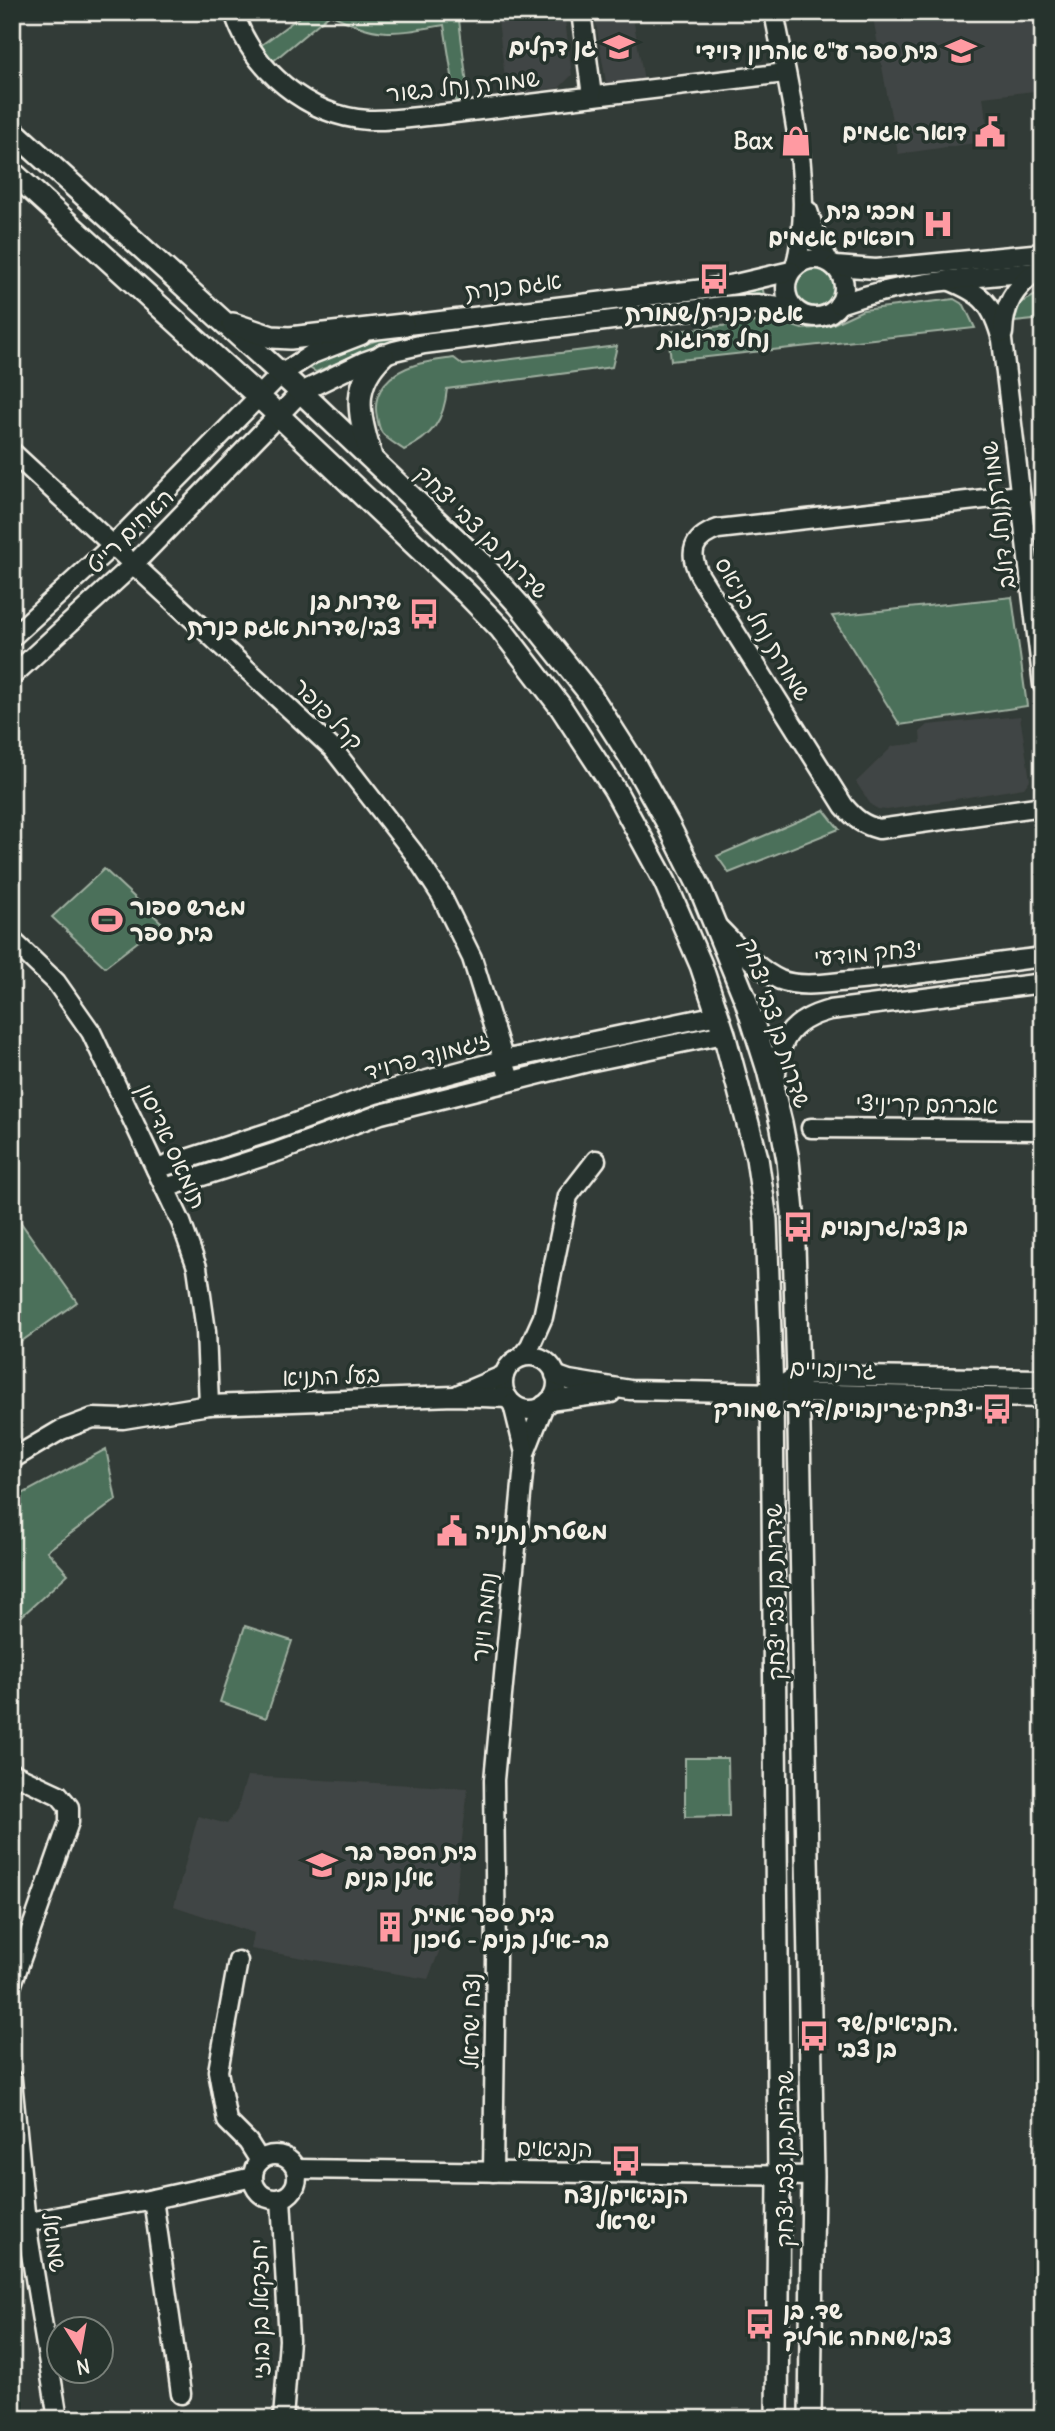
<svg xmlns="http://www.w3.org/2000/svg" width="1055" height="2431" font-family="Delius,'Playpen Sans Hebrew',sans-serif">
  <style>
    .built { fill: #414544 }
    .green { fill: #4c6f5a; stroke: #a0b0a1; stroke-width: 2 }
    .lines { fill: none; stroke-linecap: round; stroke-linejoin: round }
    .minor-casing { stroke: #f4f1e8; stroke-width: 23 }
    .major-casing { stroke: #f4f1e8; stroke-width: 26 }
    .minor { stroke: #26332d; stroke-width: 18 }
    .major { stroke: #26332d; stroke-width: 21 }
    .labels { text-anchor: middle; stroke-width: 7; stroke-linejoin: round; paint-order: stroke }
    .poi-label { font-size: 23px; font-weight: bold; fill: #f4f1e8; stroke: #26332d; text-anchor: end }
    .street-label { font-size: 23px; fill: #f4f1e8; stroke: #26332d }
  </style>
  <rect width="100%" height="100%" fill="#323b37"/>
  <filter id="ink" filterUnits="userSpaceOnUse"><feTurbulence type="fractalNoise" baseFrequency=".0143" numOctaves="2"/><feDisplacementMap in="SourceGraphic" scale="14" xChannelSelector="R" yChannelSelector="G"/><feConvolveMatrix kernelMatrix="1 2 1 2 8 2 1 2 1" color-interpolation-filters="sRGB"/></filter>
  <g filter="url(#ink)">
    <g class="built">
      <path d="M497 12H564L572 75 559 88 507 94Z"/>
      <path d="M594 12H632L644 81 607 88Z"/>
      <path d="M872 12H1043V90L983 97 989 141 898 154Z"/>
      <path d="M1020 716 1030 780 1024 788 887 810 878 809 871 805 856 782 893 746 921 743 920 732 928 725Z"/>
      <path d="M247 1776 468 1788 453 1917 428 1979 251 1949 254 1933 174 1906 198 1816 227 1824 237 1810Z"/>
    </g>
    <g class="green">
      <path d="M306 12H458L469 101H456L444 25C393 34 378 38 330 14L272 62 260 46Z"/>
      <circle cx="814" cy="286" r="23"/>
      <path d="M762 286 765 299 389 344 360 353 316 372 306 366 380 339 727 294Z"/>
      <path d="M1038 294H1043V319L1014 322 1020 303Z"/>
      <path d="M954 299 964 305 975 328 671 361 668 332 775 320 802 329 815 328 833 324 863 310Z"/>
      <path d="M617 346 612 367 447 389C444 420 433 436 404 450 398 445 387 440 382 433 379 429 378 422 377 417 371 391 391 372 415 365 428 361 442 360 454 358L463 365Z"/>
      <path d="M1012 597 1027 706 900 725 832 616Z"/>
      <path d="M824 810 839 829 729 873 717 856Z"/>
      <path d="M104 869 162 923 105 967 52 917Z"/>
      <path d="M12 1210 77 1302 12 1348Z"/>
      <path d="M106 1449 116 1500 47 1551 68 1574 12 1625V1503L24 1493Z"/>
      <path d="M245 1626 292 1641 266 1718 220 1702Z"/>
      <path d="M685 1758H728L729 1816 685 1817Z"/>
    </g>
    <g class="lines">
      <g class="minor-casing">
        <g id="minor">
          <path d="M234 12C251 69 308 116 368 120 392 121 415 117 438 115L785 73"/>
          <path d="M581 12 592 96"/>
          <path d="M774 12C788 88 817 192 795 267"/>
          <path d="M808 211 818 241 829 262"/>
          <circle cx="815" cy="288" r="29"/>
          <path d="M835 266 876 269 1043 253"/>
          <path d="M948 280C983 294 992 303 1002 340L1043 685"/>
          <path d="M839 304C904 281 974 278 1043 271"/>
          <path d="M391 327 704 289 735 284 791 271"/>
          <path d="M1003 333C1004 303 1014 290 1036 271"/>
          <path d="M12 452 333 749 413 852 441 895 472 958 510 1080"/>
          <path d="M1020 495 718 529C692 538 688 553 700 576L844 806C855 819 863 825 879 829L1043 806"/>
          <path d="M12 637 113 545 281 374 312 354 361 335"/>
          <path d="M12 676 134 564 301 392 363 362 394 351 424 344 722 306 757 304 794 309"/>
          <path d="M718 927C736 945 756 969 780 980 800 988 828 983 849 981 914 976 978 965 1043 957"/>
          <path d="M12 940 56 982 91 1032 181 1222 197 1267 206 1331 209 1405"/>
          <path d="M775 1084C778 1042 788 1021 830 1010L1043 983"/>
          <path d="M811 1128 1043 1130"/>
          <path d="M156 1169 270 1132 375 1094 498 1061 718 1015"/>
          <path d="M165 1188 277 1152 381 1114 588 1062 724 1034"/>
          <circle cx="530" cy="1383" r="27"/>
          <path d="M521 1357 530 1346 543 1317 568 1196 596 1160"/>
          <path d="M555 1375 569 1380 630 1390 1043 1398"/>
          <path d="M787 1382 798 1375 1043 1379"/>
          <path d="M459 1394 504 1375"/>
          <path d="M549 1401 611 1393"/>
          <path d="M525 1453 544 1405"/>
          <path d="M12 1459 61 1430 93 1418 123 1419 209 1405 454 1396 508 1398"/>
          <path d="M12 1773 59 1795 69 1807V1822L12 1984"/>
          <path d="M238 1961 218 2071 227 2121 248 2142 260 2161"/>
          <path d="M12 2080 26 2223 58 2419"/>
          <circle cx="275" cy="2177" r="22"/>
          <path d="M296 2169 813 2176"/>
          <path d="M493 2172 496 1959 494 1780 525 1453 513 1404"/>
          <path d="M281 2198 289 2340 283 2419"/>
          <path d="M153 2199 181 2394"/>
          <path d="M12 2225 153 2199 253 2177"/>
        </g>
      </g>
      <g class="major-casing">
        <g id="major">
          <path d="M12 130 301 392 482 564 519 605 590 694 634 763 668 824 700 888 746 1001 768 1070 781 1123 788 1160 793 1212 798 1375 813 2176 810 2419"/>
          <path d="M12 172 258 396 466 593 501 629 560 706 615 790 665 882 701 965 724 1034 757 1158 766 1220 772 1391 779 2176 777 2419"/>
          <path d="M233 324 272 337 290 338 403 325"/>
          <path d="M371 457C360 416 349 387 383 355"/>
        </g>
      </g>
      <use href="#minor" class="minor"/>
      <use href="#major" class="major"/>
    </g>
  </g>
  <defs>
    <g id="school-bare" transform="scale(2.415)"><path d="M0-5L7-2L0 1L-7-2ZM-4 1L0 2.5L4 1V4Q0 6-4 4Z" fill="#ff9aa2" stroke="#26332d" stroke-width="2.5" paint-order="stroke"/></g>
    <g id="civic-bare" transform="scale(2.415)"><path d="M-.6-6.5H3V-4.5H.6V-3L4-1V1h2V6H-6V1h2V-1L-.6-3ZM-1.2 2.5V6h2.4V2.5Z" fill="#ff9aa2" stroke="#26332d" stroke-width="2.5" paint-order="stroke"/></g>
    <g id="shop-bare" transform="scale(2.415)"><path d="M-5-2.5h2.3a2.7 3.5 0 0 1 5.4 0H5L5.5 6h-11ZM-1.5-2.5h3a1.5 2.3 0 0 0-3 0Z" fill="#ff9aa2" stroke="#26332d" stroke-width="2.5" paint-order="stroke"/></g>
    <g id="hospital-bare" transform="scale(2.415)"><path d="M-5-5h3v3.5h4V-5h3V5h-3V1.5h-4V5h-3Z" fill="#ff9aa2" stroke="#26332d" stroke-width="2.5" paint-order="stroke"/></g>
    <g id="bus-bare" transform="scale(2.415)"><path d="M-5-6H5V4H4V6H2V4H-2V6H-4V4H-5ZM-3.5-4V0h7V-4ZM-3.5 1.2v1.5H-2V1.2ZM2 1.2v1.5H3.5V1.2Z" fill="#ff9aa2" stroke="#26332d" stroke-width="2.5" paint-order="stroke"/></g>
    <g id="stadium-bare" transform="scale(2.415)"><path d="M0-5a6.5 5 0 1 0 0 10a6.5 5 0 1 0 0-10ZM-3.5-1.8h7v3.6h-7Z" fill="#ff9aa2" stroke="#26332d" stroke-width="2.5" paint-order="stroke"/></g>
    <g id="building-bare" transform="scale(2.415)"><path d="M-4-6H4V6H1V3H-1V6H-4ZM-2.5-4.3h1.7v1.8h-1.7ZM.8-4.3h1.7v1.8H.8ZM-2.5-1h1.7V.8h-1.7ZM.8-1h1.7V.8H.8Z" fill="#ff9aa2" stroke="#26332d" stroke-width="2.5" paint-order="stroke"/></g>
  </defs>
  <g fill-rule="evenodd">
    <use href="#school-bare" x="619" y="47"/>
    <use href="#school-bare" x="961" y="51"/>
    <use href="#civic-bare" x="990" y="132"/>
    <use href="#shop-bare" x="796" y="141"/>
    <use href="#hospital-bare" x="938" y="224"/>
    <use href="#bus-bare" x="714" y="279"/>
    <use href="#bus-bare" x="424" y="614"/>
    <use href="#stadium-bare" x="107" y="920"/>
    <use href="#bus-bare" x="798" y="1227"/>
    <use href="#bus-bare" x="997" y="1409"/>
    <use href="#civic-bare" x="452" y="1531"/>
    <use href="#school-bare" x="322" y="1865"/>
    <use href="#building-bare" x="390" y="1927"/>
    <use href="#bus-bare" x="814" y="2036"/>
    <use href="#bus-bare" x="626" y="2161"/>
    <use href="#bus-bare" x="760" y="2324"/>
  </g>
  <g class="labels">
    <g class="poi-label">
      <text x="596" y="55">גן דקלים</text>
      <text x="938" y="59">בית ספר ע"ש אהרון דוידי</text>
      <text x="967" y="140">דואר אגמים</text>
      <text x="773" y="149">Bax</text>
      <text x="915" y="219">מכבי בית<tspan x="915" dy="26">רופאים אגמים</tspan></text>
      <text x="714" y="321" text-anchor="middle">אגם כנרת/שמורת<tspan x="714" dy="26">נחל ערוגות</tspan></text>
      <text x="401" y="609">שדרות בן<tspan x="401" dy="26">צבי/שדרות אגם כנרת</tspan></text>
      <text x="130" y="915" text-anchor="start">מגרש ספור<tspan x="130" dy="26">בית ספר</tspan></text>
      <text x="821" y="1235" text-anchor="start">בן צבי/גרנבוים</text>
      <text x="974" y="1417">יצחק גרינבוים/ד״ר שמורק</text>
      <text x="475" y="1539" text-anchor="start">משטרת נתניה</text>
      <text x="345" y="1860" text-anchor="start">בית הספר בר<tspan x="345" dy="26">אילן בנים</tspan></text>
      <text x="413" y="1922" text-anchor="start">בית ספר אמית<tspan x="413" dy="26">בר-אילן בנים - טיכון</tspan></text>
      <text x="837" y="2031" text-anchor="start">הנביאים/שד.<tspan x="837" dy="26">בן צבי</tspan></text>
      <text x="626" y="2203" text-anchor="middle">הנביאים/נצח<tspan x="626" dy="26">ישראל</tspan></text>
      <text x="783" y="2319" text-anchor="start">שד. בן<tspan x="783" dy="26">צבי/שמחה ארליך</tspan></text>
    </g>
    <g class="street-label">
      <text transform="translate(463 86) rotate(-6)" y="8">שמורת נחל בשור</text>
      <text transform="translate(513 286) rotate(-7)" y="8">אגם כנרת</text>
      <text transform="translate(998 515) rotate(-97)" y="8">שמורת נחל דולב</text>
      <text transform="translate(130 531) rotate(-44)" y="8">האחים רייט</text>
      <text transform="translate(482 532) rotate(45)" y="8">שדרות בן צבי יצחק</text>
      <text transform="translate(763 629) rotate(59)" y="8">שמורת נחל בניאס</text>
      <text transform="translate(328 714) rotate(46)" y="8">קרל פופר</text>
      <text transform="translate(868 953) rotate(-5)" y="8">יצחק מודעי</text>
      <text transform="translate(776 1023) rotate(72)" y="8">שדרות בן צבי יצחק</text>
      <text transform="translate(427 1056) rotate(-15)" y="8">זיגמונד פרויד</text>
      <text transform="translate(927 1104) rotate(1)" y="8">אברהם קריניצי</text>
      <text transform="translate(172 1146) rotate(65)" y="8">תומאס אדיסון</text>
      <text transform="translate(833 1369) rotate(2)" y="8">גרינבויים</text>
      <text transform="translate(331 1376) rotate(-2)" y="8">בעל התניא</text>
      <text transform="translate(775 1592) rotate(-91)" y="8">שדרות בן צבי יצחק</text>
      <text transform="translate(484 1617) rotate(-84)" y="8">נחמה וינר</text>
      <text transform="translate(471 2021) rotate(-89)" y="8">נצח ישראל</text>
      <text transform="translate(555 2148) rotate(1)" y="8">הנביאים</text>
      <text transform="translate(785 2159) rotate(-90)" y="8">שדרות בן צבי יצחק</text>
      <text transform="translate(54 2242) rotate(82)" y="8">שמואל</text>
      <text transform="translate(260 2309) rotate(-91)" y="8">יחזקאל בן בוזי</text>
    </g>
  </g>
  <rect width="1055" height="2431" fill="none" stroke="#26332d" stroke-width="42"/>
  <rect x="21" y="21" width="1013" height="2389" fill="none" stroke="#f4f1e8" stroke-width="2.5" filter="url(#ink)"/>
  <g transform="translate(80 2350) rotate(169)"><circle r="33" fill="#26332d" stroke="#787f78" stroke-width="2"/>
  <path d="M0-5L12 26L0 18L-12 26Z" fill="#ff9aa2"/>
  <text y="-10" font-size="19" font-weight="bold" text-anchor="middle" fill="#f4f1e8">N</text>
  </g>
</svg>
